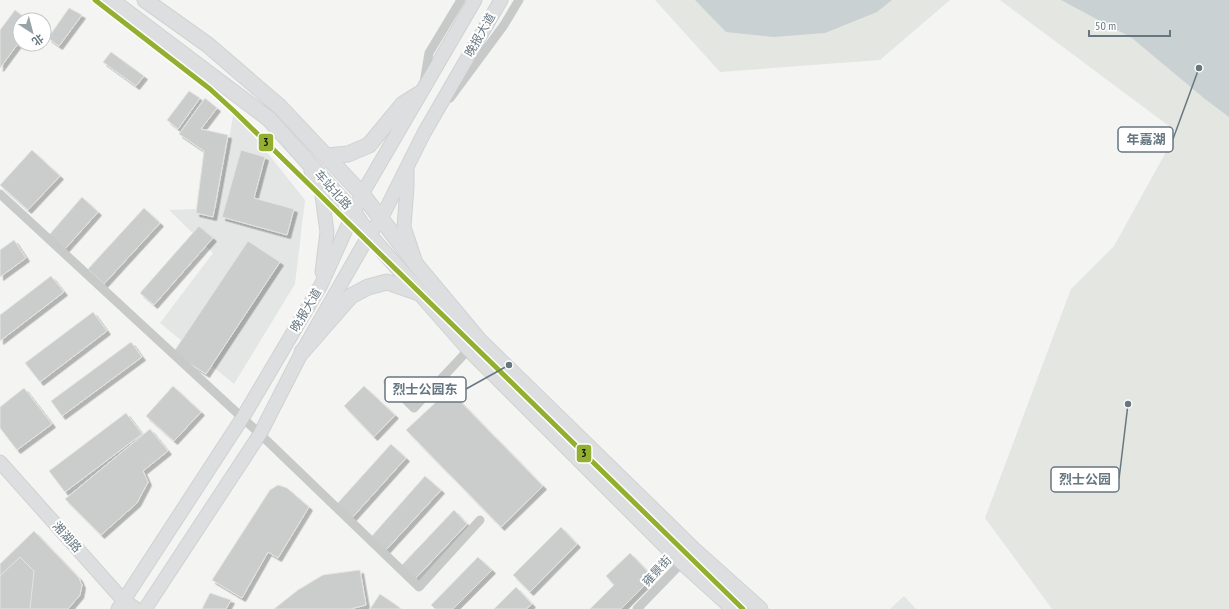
<svg xmlns="http://www.w3.org/2000/svg" width="1229" height="609" font-family="'PT Sans Narrow','Noto Sans SC',sans-serif">
  <style>
    .built { fill: #e4e5e5 }
    .park { fill: #e4e6e1 }
    .water { fill: #c9d1d3 }
    .building { fill: #cbcdcd; stroke: #e3e3e2; filter: url(#shadow) }
    .lines { fill: none; stroke-linecap: round; stroke-linejoin: round }
    .secondary-casing { stroke: #d1d1d1; stroke-width: 15 }
    .primary-casing { stroke: #d1d2d2; stroke-width: 17 }
    .street { stroke: #c8caca; stroke-width: 9 }
    .secondary { stroke: #dddedf; stroke-width: 13 }
    .primary { stroke: #dddedf; stroke-width: 15 }
    .metro-1-casing { stroke: #fff; stroke-width: 8 }
    .metro-1 { stroke: #93af2f; stroke-width: 5 }
    .labels { text-anchor: middle; stroke-width: 4; stroke-linejoin: round; paint-order: stroke }
    .street-label { font-size: 12px; fill: #677780; stroke: #fff }
    .leader { fill: none; stroke: #677780; stroke-width: 1.5 }
    .callout-dot { fill: #677780; stroke: #fff; stroke-width: 1.5 }
    .callout { fill: #fff; stroke: #677780; stroke-width: 1.5 }
    .callout-label { font-size: 13px; text-anchor: middle; font-weight: bold; fill: #677780 }
    .line-badge { stroke: #fff; stroke-width: 1.5 }
    .pale-badge-label { font-size: 11px; text-anchor: middle; font-weight: bold; fill: #111 }
  </style>
  <defs>
    <filter id="shadow"><feDropShadow dx="3.5" dy="3.5" stdDeviation="0" flood-color="#0004"/></filter>
  </defs>
  <rect width="100%" height="100%" fill="#f4f4f3"/>
  <g class="built">
    <path d="M234 111 305 200 295 284 234 384 160 323 213 253 169 210 217 208Z"/>
    <path d="M904 596 916 609H890Z"/>
  </g>
  <g class="park">
    <path d="M655 0H950L880 60 720 72Z"/>
    <path d="M1000 0H1229V609H1052L985 518 1071 289 1114 246 1177 132Z"/>
  </g>
  <g class="water">
    <path d="M695 0H892L877 12 825 33 773 37 726 32Z"/>
    <path d="M1061 0H1229V117L1205 99 1132 38Z"/>
  </g>
  <g class="building">
    <path d="M69 8 82 15 59 46 48 38Z"/>
    <path d="M15 10 28 20H20V41L0 68V30Z"/>
    <path d="M111 52 144 76 136 86 103 62Z"/>
    <path d="M189 91 200 98 178 129 167 120Z"/>
    <path d="M205 98 217 108 201 129 228 135 213 217 196 213 204 151 179 134Z"/>
    <path d="M32 150 60 176 28 210 0 185Z"/>
    <path d="M241 150 265 157 254 198 294 209 287 235 222 217Z"/>
    <path d="M82 197 98 212 65 249 49 235Z"/>
    <path d="M144 208 160 223 104 284 88 269Z"/>
    <path d="M199 226 213 238 154 305 140 293Z"/>
    <path d="M14 240 26 258 0 277V250Z"/>
    <path d="M248 241 280 262 206 374 173 353Z"/>
    <path d="M51 276 64 292 0 341V315Z"/>
    <path d="M93 312 107 331 40 382 25 363Z"/>
    <path d="M131 342 142 357 62 416 51 401Z"/>
    <path d="M173 386 201 412 174 441 146 416Z"/>
    <path d="M364 386 395 415 374 437 344 406Z"/>
    <path d="M24 388 52 424 17 450 0 428V407Z"/>
    <path d="M449 390 543 486 501 527 406 430Z"/>
    <path d="M126 413 142 434 65 492 49 471Z"/>
    <path d="M150 429 168 451 143 471 148 482 137 503 101 535 65 499Z"/>
    <path d="M391 444 406 458 351 519 336 505Z"/>
    <path d="M425 476 441 490 386 550 371 537Z"/>
    <path d="M278 485 287 488 309 507 278 558 268 552 242 598 212 580 270 490Z"/>
    <path d="M454 510 467 524 414 580 400 567Z"/>
    <path d="M561 527 577 544 530 592 513 575Z"/>
    <path d="M34 531 79 578 82 585 80 595 68 609H5L0 604V564Z"/>
    <path d="M630 553 653 577 621 609H590L614 585 606 576Z"/>
    <path d="M20 557 34 571 30 609H0V576Z"/>
    <path d="M478 557 492 570 453 609H435L431 605Z"/>
    <path d="M360 570 366 605 350 609H274L298 590 323 575Z"/>
    <path d="M516 587 532 604 526 609H494Z"/>
    <path d="M210 593 231 600 226 609H202Z"/>
    <path d="M380 594 399 607 400 609H370Z"/>
  </g>
  <g class="lines">
    <g class="secondary-casing">
      <g id="secondary">
        <path d="M407 169V187L404 227 415 260"/>
        <path d="M311 171 321 188 327 232 322 272"/>
        <path d="M0 462 123 600 136 609"/>
        <path d="M118 609 243 417 321 285 362 194 475 0"/>
        <path d="M145 609 260 434 302 352 369 235 381 219 424 133 501 0"/>
      </g>
    </g>
    <g class="primary-casing">
      <g id="primary">
        <path d="M111 0 269 119 354 213 369 235 469 349 682 562 734 609"/>
        <path d="M145 0 208 45 280 107 362 194 418 267 479 340 694 550 760 609"/>
        <path d="M327 156 348 154 369 145 403 104 419 94"/>
        <path d="M302 352 351 296 368 287 387 282 419 293"/>
      </g>
    </g>
    <g class="street">
      <path d="M424 83 429 53 461 0"/>
      <path d="M450 98 504 25 519 0"/>
      <path d="M0 194 260 434 419 587 480 520"/>
      <path d="M388 382 414 408 471 347"/>
      <path d="M637 609 694 550"/>
    </g>
    <use href="#secondary" class="secondary"/>
    <use href="#primary" class="primary"/>
    <g class="metro-1-casing">
      <path id="metro-1" d="M95 0 210 89 234 111 743 609"/>
    </g>
    <use href="#metro-1" class="metro-1"/>
  </g>
  <g class="labels">
    <g class="street-label">
      <text transform="translate(480 35) rotate(-60)" y="4">晚报大道</text>
      <text transform="translate(333 190) rotate(48)" y="4">车站北路</text>
      <text transform="translate(306 310) rotate(-59)" y="4">晚报大道</text>
      <text transform="translate(67 537) rotate(48)" y="4">湘湖路</text>
      <text transform="translate(657 571) rotate(-47)" y="4">雍景街</text>
    </g>
  </g>
  <path class="leader" d="M1199 68L1173 139M509 365L466 389M1128 404L1119 479"/>
  <g class="callout-dot">
    <circle cx="1199" cy="68" r="4"/>
    <circle cx="509" cy="365" r="4"/>
    <circle cx="1128" cy="404" r="4"/>
  </g>
  <g class="callout">
    <rect x="1118" y="127" width="55" height="25" rx="4"/>
    <rect x="385" y="377" width="81" height="25" rx="4"/>
    <rect x="1051" y="467" width="68" height="25" rx="4"/>
  </g>
  <g class="callout-label">
    <text x="1146" y="144">年嘉湖</text>
    <text x="425" y="394">烈士公园东</text>
    <text x="1085" y="484">烈士公园</text>
  </g>
  <g class="line-badge">
    <rect x="258" y="133" width="16" height="19" rx="4" fill="#93af2f"/>
    <rect x="576" y="444" width="16" height="19" rx="4" fill="#93af2f"/>
  </g>
  <g class="pale-badge-label">
    <text x="266" y="146">3</text>
    <text x="584" y="457">3</text>
  </g>
  <g transform="translate(32 32) rotate(144)"><circle r="19" fill="#ffffff" stroke="#c2c9cc"/>
  <path d="M0-3L7 15L0 10L-7 15Z" fill="#98a3a8"/>
  <text y="-6" font-size="11" font-weight="bold" text-anchor="middle" fill="#677780">北</text>
  </g>
  <path d="M1089 30v6h81v-6" fill="none" stroke="#677780" stroke-width="2"/>
  <text x="1095" y="30" font-size="12" fill="#677780" stroke="#ffffff" stroke-width="3" paint-order="stroke">50 m</text>
</svg>
